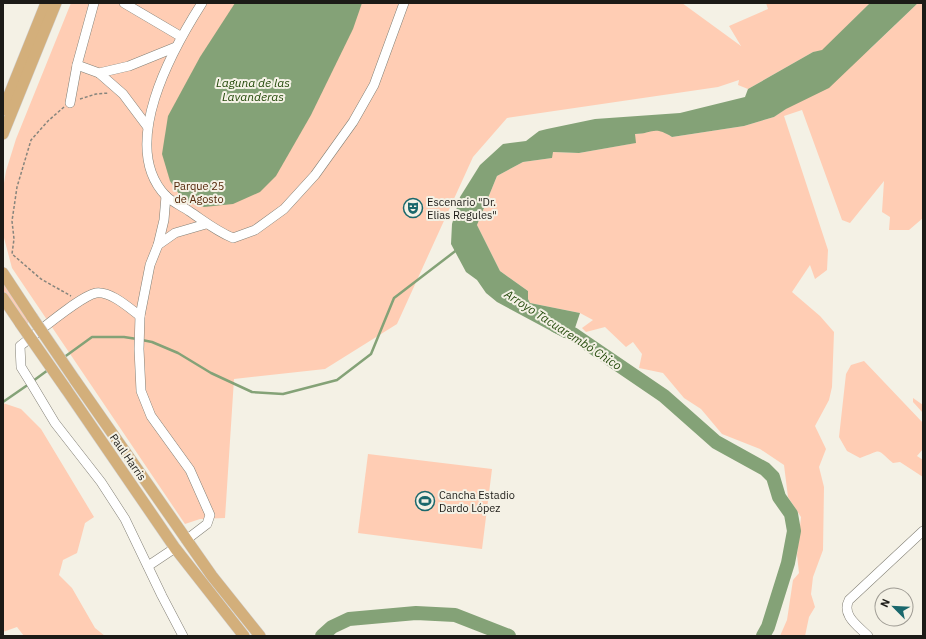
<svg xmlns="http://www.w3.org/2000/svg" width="926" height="639" font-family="'IBM Plex Sans',sans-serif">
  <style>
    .green { fill: #ffcdb4 }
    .water { fill: #84a277 }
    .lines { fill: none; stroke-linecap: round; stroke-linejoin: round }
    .stream { stroke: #84a277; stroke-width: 2.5 }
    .river { stroke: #84a277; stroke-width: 14 }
    .minor-casing { stroke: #838076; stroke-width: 10 }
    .major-casing { stroke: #d2d1d1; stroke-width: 12 }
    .path { stroke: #87857d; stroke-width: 1.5; stroke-dasharray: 3 2; stroke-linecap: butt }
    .minor { stroke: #fff; stroke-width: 9 }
    .major { stroke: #d3af7b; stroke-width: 11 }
    .major-bridge-casing { stroke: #d2d1d1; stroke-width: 12; stroke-linecap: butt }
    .major-bridge { stroke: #d3af7b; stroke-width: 11 }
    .labels { text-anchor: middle; stroke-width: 4; stroke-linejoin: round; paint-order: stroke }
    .park-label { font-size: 11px; fill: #542608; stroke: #f4f1e5 }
    .poi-label { font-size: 11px; fill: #1c1b17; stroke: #f4f1e5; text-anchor: start }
    .street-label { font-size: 11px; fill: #1c1b17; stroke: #f4f1e5 }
    .water-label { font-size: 12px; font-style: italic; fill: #244a0b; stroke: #f4f1e5 }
  </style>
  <rect width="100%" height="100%" fill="#f4f1e5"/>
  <g class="green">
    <path d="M71 3H682L741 46 729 26 768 9 766 3H870L822 51 813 52 748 89 738 85 739 80 718 87 507 118 473 157 397 324 325 369 234 379 225 518 200 519 185 524 12 268 3 234V189L6 171 16 139Z"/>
    <path d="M918 3H923V218L909 230H889L890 217 882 212 884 181 850 223 842 220 802 110 784 116 828 250 827 270 815 279 810 265 792 292 820 316 834 332 832 387 829 400 815 426 826 449 819 467 824 487 823 550 813 577 811 594 815 607 809 617 805 636H780L787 620 793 580 799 573 797 555 801 517 788 497 784 465 760 449 722 434 701 409 684 398 663 373 639 368 642 354 633 342 626 347 605 327 586 332 582 328 593 320 580 313 530 303 528 299V291L500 271 477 225 497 176 523 162 552 158V152L579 153 635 143V134C653 134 653 124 672 137L744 126 774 117 870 49Z"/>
    <path d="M3 282 28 319V324L5 294 3 290Z"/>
    <path d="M864 361 923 423V449L917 456 923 460V477L900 462 893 463C875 448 884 449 860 458L847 451 839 437 846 374 851 365Z"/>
    <path d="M913 398 923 405V413L913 402Z"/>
    <path d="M3 403 21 409 41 429 94 517 85 523 77 553 63 560 59 575 72 588 95 628 105 636H24L17 627 3 632Z"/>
    <path d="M368 454 492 469 482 549 358 533Z"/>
  </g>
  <g class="water">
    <path d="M235 3H362L353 29 311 115 276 176 260 192 233 204 204 207 184 201 170 181 162 154 168 116 200 57Z"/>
    <path d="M870 3H918L829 88 786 109 774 117 744 126 672 137C653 125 653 134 635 134L636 143 579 153 553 152 552 158 523 162 497 176 477 225 500 271 528 291V299L530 303 580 313 573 334 564 338 497 302 486 293 477 280 466 272 451 244 452 224 460 197 480 165 503 144 526 141 539 131 547 129 595 119 680 113 745 97 748 89 813 52 822 50Z"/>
  </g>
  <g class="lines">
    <g class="stream">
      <path d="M142 340 152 342 178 353 211 373 252 392 283 394 337 380 371 354 394 298 458 249"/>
      <path d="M63 358 92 337H124L137 339"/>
      <path d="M33 381 48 370"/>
      <path d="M3 402 29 384"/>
    </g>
    <g class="river">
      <path d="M556 326 573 334 664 396 716 442 765 469 773 477 779 497 791 514 794 531 788 563 768 627 763 636"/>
      <path d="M322 636 332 627 349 619 416 613 455 615 509 636"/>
    </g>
    <g class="minor-casing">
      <g id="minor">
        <path d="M124 3 180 36"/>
        <path d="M202 3C172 50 118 146 166 196 172 202 182 206 189 211 204 221 216 231 233 238L255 230 284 209 315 175 353 122 374 85 404 3"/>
        <path d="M77 65 99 73 129 66 176 47"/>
        <path d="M99 73 123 94 147 126"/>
        <path d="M70 103 77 65 94 3"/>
        <path d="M166 196 164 220 158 245 150 265 140 316 139 349 141 391 151 416 190 470 210 515 207 524 186 540"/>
        <path d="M158 245 175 233 206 224"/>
        <path d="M140 316C129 308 111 291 96 293 80 296 36 334 20 346L21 367 31 383 55 423 101 482 125 519 162 596 183 636"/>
        <path d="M148 566 175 548"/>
        <path d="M868 636C858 626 841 615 849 600L923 531"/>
      </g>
    </g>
    <g class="major-casing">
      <g id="major">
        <path d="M3 110 46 3"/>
        <path d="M3 134 56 3"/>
        <path d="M3 273 32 317"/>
        <path d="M3 298 20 323"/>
        <path d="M75 380 212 576 260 636"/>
        <path d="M66 389 175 548 244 636"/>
      </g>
    </g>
    <g class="path">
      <path d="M80 99 96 94 109 93"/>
      <path d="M64 107 48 121 31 140 17 187 12 221 14 239 12 254 41 279 71 296"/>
    </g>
    <use href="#minor" class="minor"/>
    <use href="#major" class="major"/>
    <g class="major-bridge-casing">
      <g id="major-bridge">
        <path d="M32 317 75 380"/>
        <path d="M20 323 66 389"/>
      </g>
    </g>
    <use href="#major-bridge" class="major-bridge"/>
  </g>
  <defs>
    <g id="theatre-ring" transform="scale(1)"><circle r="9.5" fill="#f4f1e5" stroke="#1a686c" stroke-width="1.5"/><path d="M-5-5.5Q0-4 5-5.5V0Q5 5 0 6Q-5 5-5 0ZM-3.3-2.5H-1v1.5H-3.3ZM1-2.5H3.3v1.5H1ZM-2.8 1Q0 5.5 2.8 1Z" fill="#1a686c"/></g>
    <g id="stadium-ring" transform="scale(1)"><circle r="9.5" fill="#f4f1e5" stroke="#1a686c" stroke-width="1.5"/><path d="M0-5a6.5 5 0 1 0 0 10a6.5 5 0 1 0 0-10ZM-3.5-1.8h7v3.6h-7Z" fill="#1a686c"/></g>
  </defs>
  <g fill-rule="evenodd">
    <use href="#theatre-ring" x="413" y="208"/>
    <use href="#stadium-ring" x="425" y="501"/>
  </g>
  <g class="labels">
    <g class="park-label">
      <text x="199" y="190">Parque 25<tspan x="199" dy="13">de Agosto</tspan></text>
    </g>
    <g class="poi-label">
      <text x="427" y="206">Escenario "Dr.<tspan x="427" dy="13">Elias Regules"</tspan></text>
      <text x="439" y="499">Cancha Estadio<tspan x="439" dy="13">Dardo López</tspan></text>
    </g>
    <g class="street-label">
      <text transform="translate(128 457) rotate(55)" y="4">Paul Harris</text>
    </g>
    <g class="water-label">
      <text x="253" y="87">Laguna de las<tspan x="253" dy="14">Lavanderas</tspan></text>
      <text transform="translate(563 330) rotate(33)" y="4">Arroyo Tacuarembó Chico</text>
    </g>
  </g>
  <rect width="926" height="639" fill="none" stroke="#1c1b17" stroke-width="8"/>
  <g transform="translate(894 607) rotate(294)"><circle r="19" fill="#f4f1e5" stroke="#9e9b93"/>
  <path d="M0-3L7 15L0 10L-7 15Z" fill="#1a686c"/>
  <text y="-6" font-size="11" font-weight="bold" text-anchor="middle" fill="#1c1b17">N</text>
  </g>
</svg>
